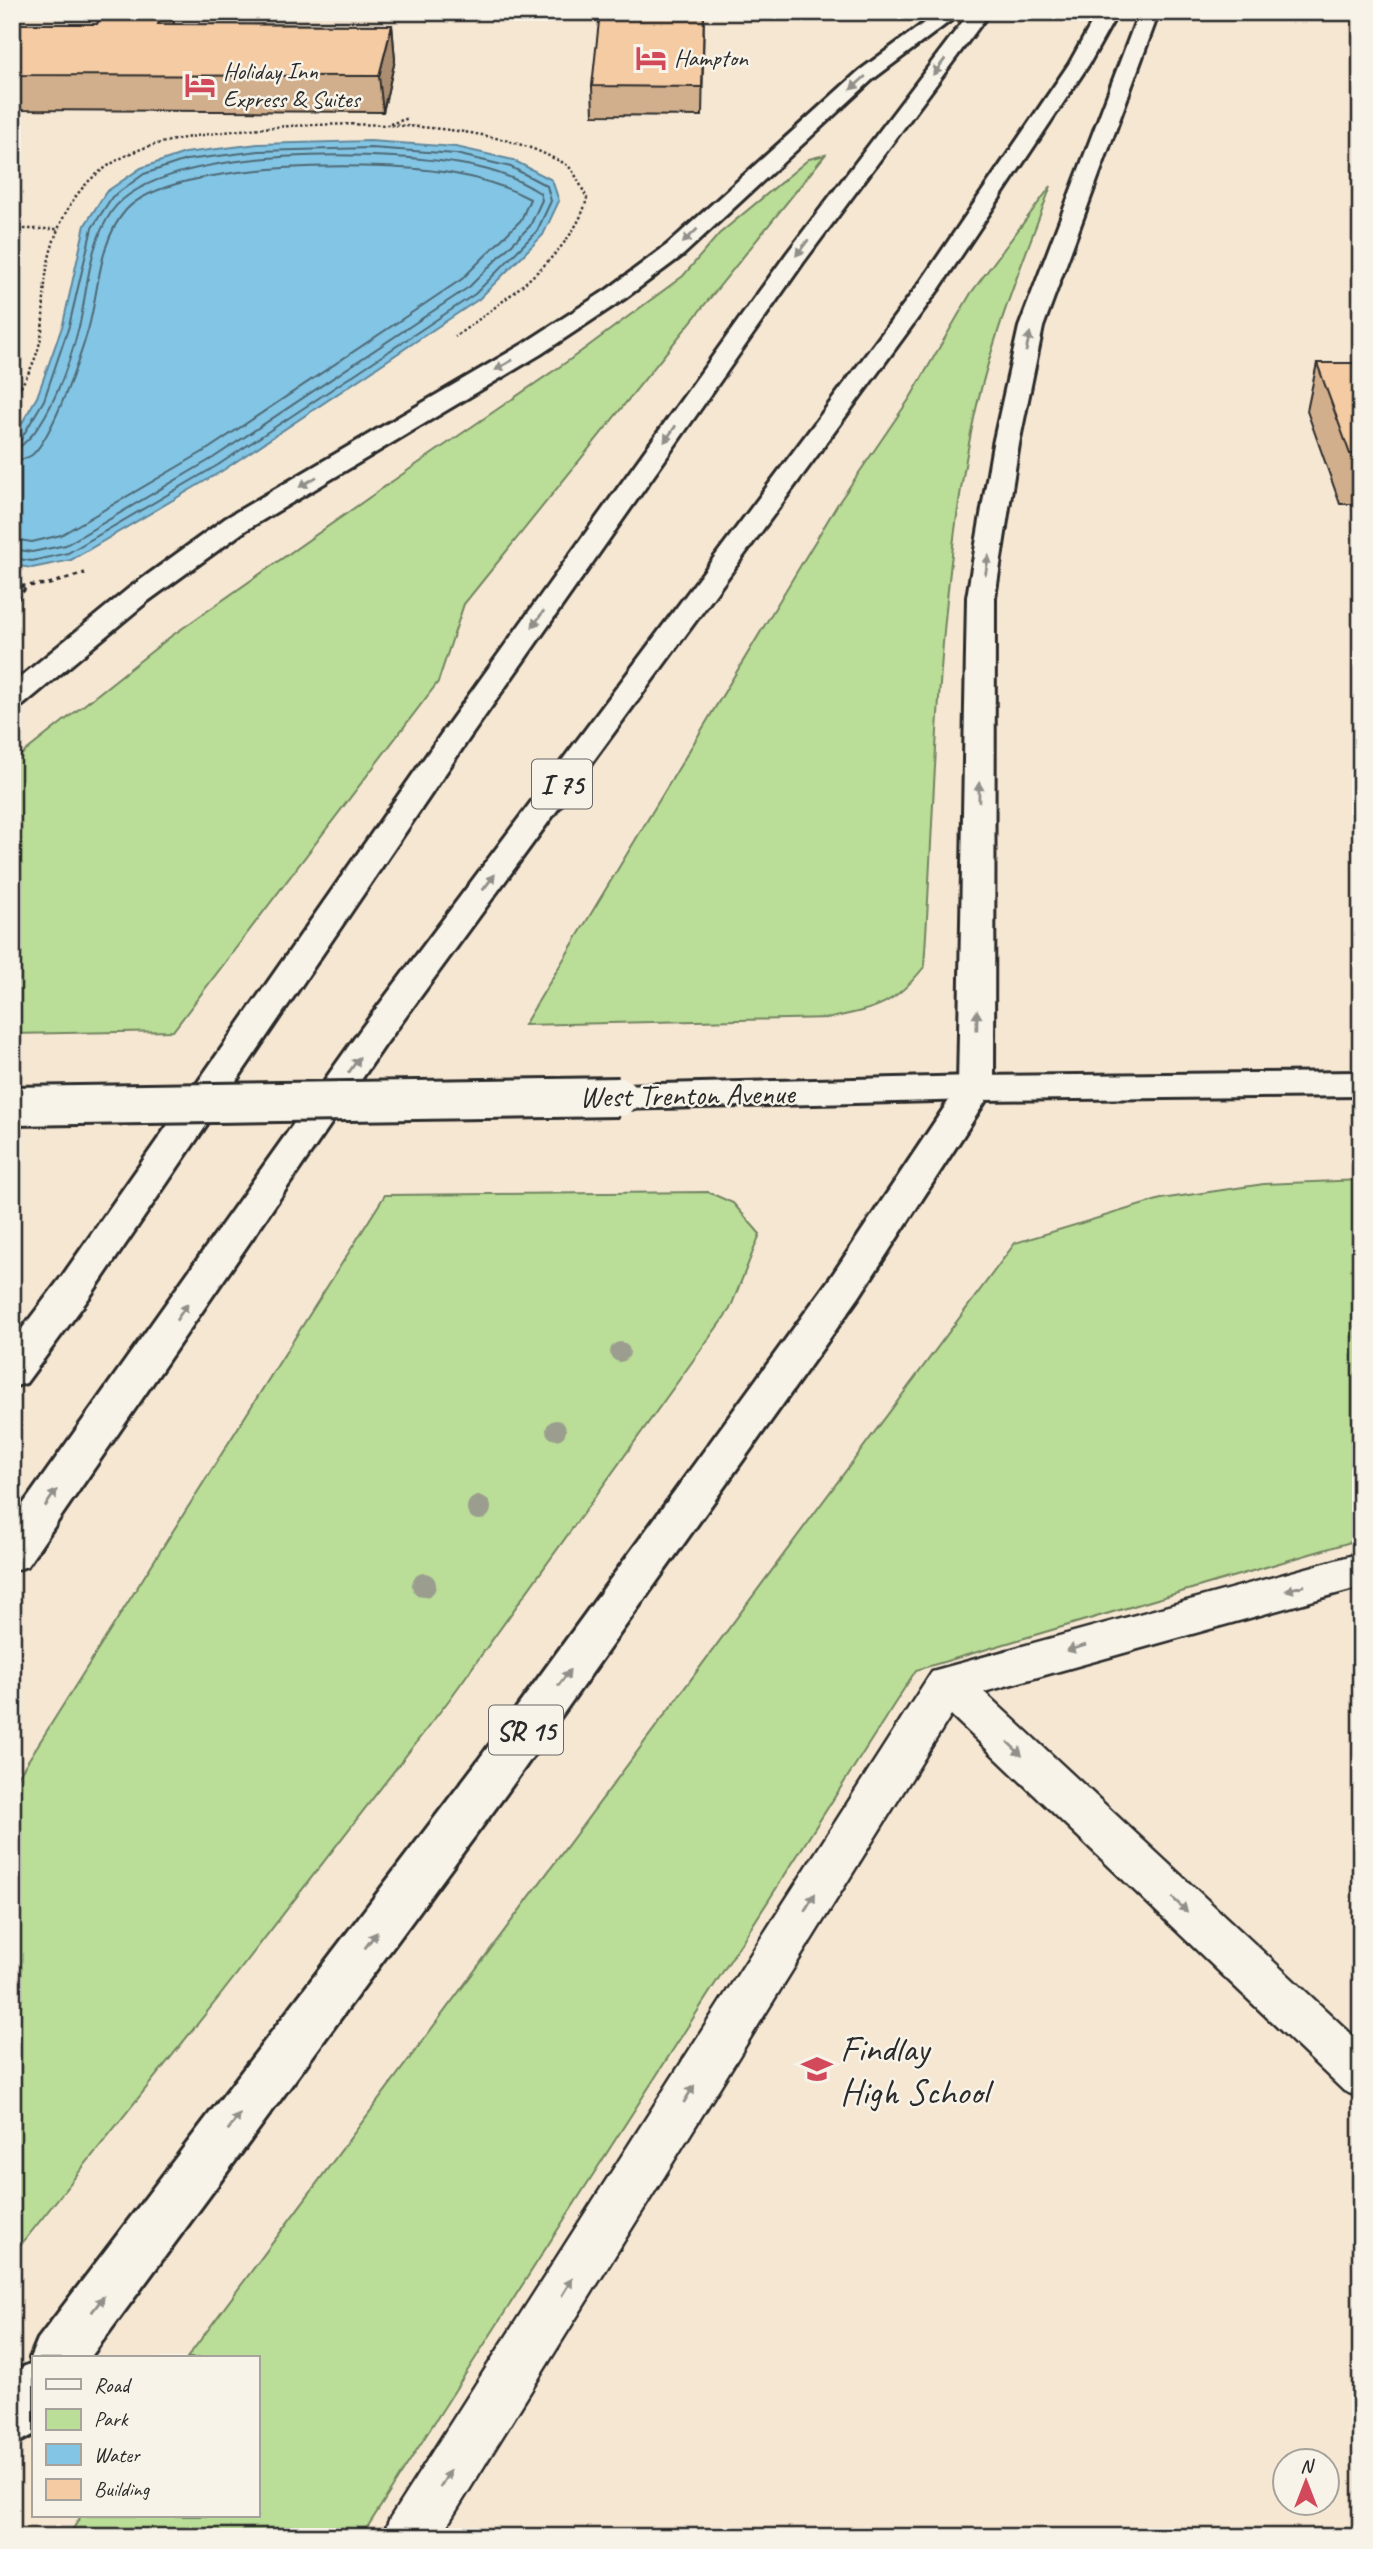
<svg xmlns="http://www.w3.org/2000/svg" width="1373" height="2549" font-family="Caveat,sans-serif">
  <style>
    .built { fill: #f6e7d3; fill-rule: evenodd }
    .green { fill: #badd97; stroke: #728461; stroke-width: 2 }
    .water { fill: #83c5e4; stroke: #60879a; stroke-width: 2 }
    .lines { fill: none; stroke-linecap: round; stroke-linejoin: round }
    .shore { stroke: #4e6975; stroke-width: 2 }
    .service-casing { stroke: #2b2b2b; stroke-width: 5 }
    .primary-casing { stroke: #2b2b2b; stroke-width: 6 }
    .motorway-casing { stroke: #2b2b2b; stroke-width: 6 }
    .path-far1 { stroke: #2b2b2b; stroke-width: 2.5; stroke-dasharray: 2.5 2.5; stroke-linecap: butt }
    .path { stroke: #2b2b2b; stroke-width: 3.5; stroke-dasharray: 4.5 4.5; stroke-linecap: butt }
    .service { fill: #f7f3e8; fill-rule: evenodd }
    .primary { fill: #f7f3e8; fill-rule: evenodd }
    .motorway { fill: #f7f3e8; fill-rule: evenodd }
    .primary-bridge-casing { stroke: #2b2b2b; stroke-width: 44; stroke-linecap: butt }
    .primary-bridge { stroke: #f7f3e8; stroke-width: 38 }
    .tree { fill: #9b9e8f }
    .wall { fill: #d2af8c; stroke: #2b2b2b; stroke-width: 2 }
    .shaded-wall { fill: #ab8e72; stroke: #2b2b2b; stroke-width: 2 }
    .building { fill: #f4cba3; stroke: #2b2b2b; stroke-width: 2 }
    .oneway { fill: #918f8a }
    .labels { text-anchor: middle; stroke-width: 5; stroke-linejoin: round; paint-order: stroke }
    .far-poi-label { font-size: 24px; fill: #2b2b2b; stroke: #f7f3e8; text-anchor: start }
    .shield { fill: #f7f3e8; stroke: #686764; stroke-width: 2 }
    .shield-label { font-size: 28px; font-weight: bold; fill: #2b2b2b }
    .street-label { font-size: 30px; fill: #2b2b2b; stroke: #f7f3e8 }
    .near-poi-label { font-size: 37px; fill: #2b2b2b; stroke: #f7f3e8; text-anchor: start }
  </style>
  <rect width="100%" height="100%" fill="#f7f3e8"/>
  <filter id="ink" filterUnits="userSpaceOnUse"><feTurbulence type="fractalNoise" baseFrequency=".0143" numOctaves="2"/><feDisplacementMap in="SourceGraphic" scale="14" xChannelSelector="R" yChannelSelector="G"/><feConvolveMatrix kernelMatrix="1 2 1 2 8 2 1 2 1" color-interpolation-filters="sRGB"/></filter>
  <g filter="url(#ink)">
    <path class="built" d="M12 12H1361V2537H12ZM33 2358H257V2516H33ZM1286 2462H1328V2504H1286Z"/>
    <g class="green">
      <path d="M825 155 464 604 438 682 173 1031 12 1034V762L170 637 407 471 568 361 683 276 719 234 809 159Z"/>
      <path d="M1051 186C1020 269 986 352 970 438 936 612 936 790 924 967 894 1005 877 1008 831 1018L524 1025 837 505 910 398 971 293Z"/>
      <path d="M1361 1180V1539L916 1670 361 2537H68L81 2516H257V2358H187L1015 1243 1161 1199 1264 1184Z"/>
      <path d="M708 1192 733 1203 760 1234 730 1309 449 1700 219 1997 12 2256V1786L385 1195Z"/>
    </g>
    <path class="water" d="M370 141 456 147 513 160 552 180 559 201 543 235 479 299 222 471 71 560 32 568 12 565V440L37 397 63 324 85 225 106 192 141 168 185 153 258 144Z"/>
    <g class="lines">
      <g class="shore">
        <path d="M12 442 21 439 44 400 69 326 92 228 112 197 144 174 186 160 259 151 371 148 456 154 511 167 547 186 551 201 537 231 475 294 218 465 68 553 32 561 12 558"/>
        <path d="M12 451C47 436 71 359 80 323 88 285 89 244 112 211 162 142 400 150 476 167 499 172 520 180 540 193L542 200 530 226 469 287 213 458 66 545 32 552 12 549"/>
        <path d="M12 462C19 460 26 459 32 455 52 438 80 358 88 330 99 293 98 241 126 210 172 159 389 161 455 174 482 179 506 186 530 199L521 220 462 279 208 449 61 535 32 542 12 539"/>
      </g>
      <g class="service-casing">
        <path id="service" d="M1361 1553V1587L984 1692 1361 2043V2098L1344 2091 951 1715 440 2537H382L390 2518 932 1671Z"/>
      </g>
      <g class="primary-casing">
        <path id="primary" d="M1361 1072V1096L976 1100 619 1109 606 1106 601 1097 606 1088 619 1085 976 1076Z"/>
      </g>
      <g class="motorway-casing">
        <g id="motorway">
          <path d="M939 12H962L873 79 683 255 624 299 541 354 246 530 148 601 23 705 12 708V684L128 589 226 518 523 344 608 289 667 245 859 71Z"/>
          <path d="M970 12H990L803 263 468 740 91 1295 26 1383 12 1387V1342L63 1275 444 730 787 253Z"/>
          <path d="M1098 12H1118L1089 64 939 289 385 1045 27 1566 12 1571V1520L361 1029 922 280 1069 64Z"/>
          <path d="M1139 12H1159L1043 327 1019 444 995 597 994 1088 859 1297 506 1794 90 2358H33V2435L12 2446V2372L32 2363 30 2358 38 2339 474 1766 831 1277 958 1087 967 597 993 444 1019 327Z"/>
        </g>
      </g>
      <g class="path-far1">
        <path d="M390 124 409 118"/>
        <path d="M14 229H59"/>
        <path d="M12 399C25 382 35 363 40 342 44 323 43 303 45 284 48 249 62 209 87 183 107 163 135 149 161 143 257 120 462 112 549 156 555 159 563 162 568 166 576 173 582 189 587 198 575 253 499 304 455 337"/>
      </g>
      <g class="path">
        <path d="M12 587 49 584 85 573"/>
        <path d="M12 607 26 587"/>
      </g>
      <use href="#service" class="service"/>
      <use href="#primary" class="primary"/>
      <use href="#motorway" class="motorway"/>
      <g class="primary-bridge-casing">
        <path id="primary-bridge" d="M12 1106 619 1097"/>
      </g>
      <use href="#primary-bridge" class="primary-bridge"/>
    </g>
    <g class="tree">
      <circle cx="620" cy="1352" r="10"/>
      <circle cx="556" cy="1430" r="10"/>
      <circle cx="479" cy="1508" r="12"/>
      <circle cx="424" cy="1585" r="12"/>
    </g>
    <g class="wall">
      <path d="M103 12H172L174 24 392 25 395 60 383 112 12 110V24H97Z"/>
      <path d="M704 12 702 116 593 115 592 86Z"/>
      <path d="M1317 363H1361V504H1340L1307 411Z"/>
    </g>
    <g class="shaded-wall">
      <path d="M163 12H172L175 30 158 24Z"/>
      <path d="M392 25 395 60 383 112 379 76Z"/>
    </g>
    <g class="building">
      <path d="M103 12H163L158 24 392 25 379 76 12 75V24H97Z"/>
      <path d="M600 12H704L702 87 592 86Z"/>
      <path d="M1317 363H1361V454H1350Z"/>
    </g>
    <defs><path id="oneway-solid" d="M-6-.8H1V-3.2L6.5 0L1 3.2V.8H-6Z" transform="scale(1.75)"/></defs>
    <g class="oneway">
      <use href="#oneway-solid" transform="translate(939 67) rotate(127)"/>
      <use href="#oneway-solid" transform="translate(858 83) rotate(138)"/>
      <use href="#oneway-solid" transform="translate(690 236) rotate(136)"/>
      <use href="#oneway-solid" transform="translate(802 248) rotate(127)"/>
      <use href="#oneway-solid" transform="translate(1028 342) rotate(-78)"/>
      <use href="#oneway-solid" transform="translate(504 365) rotate(150)"/>
      <use href="#oneway-solid" transform="translate(670 434) rotate(125)"/>
      <use href="#oneway-solid" transform="translate(308 482) rotate(149)"/>
      <use href="#oneway-solid" transform="translate(987 565) rotate(-81)"/>
      <use href="#oneway-solid" transform="translate(538 619) rotate(125)"/>
      <use href="#oneway-solid" transform="translate(979 792) rotate(-89)"/>
      <use href="#oneway-solid" transform="translate(489 882) rotate(-53)"/>
      <use href="#oneway-solid" transform="translate(977 1020) rotate(-89)"/>
      <use href="#oneway-solid" transform="translate(354 1065) rotate(-55)"/>
      <use href="#oneway-solid" transform="translate(182 1312) rotate(-55)"/>
      <use href="#oneway-solid" transform="translate(51 1498) rotate(-55)"/>
      <use href="#oneway-solid" transform="translate(1295 1588) rotate(165)"/>
      <use href="#oneway-solid" transform="translate(1076 1648) rotate(164)"/>
      <use href="#oneway-solid" transform="translate(564 1678) rotate(-54)"/>
      <use href="#oneway-solid" transform="translate(1015 1749) rotate(43)"/>
      <use href="#oneway-solid" transform="translate(810 1902) rotate(-58)"/>
      <use href="#oneway-solid" transform="translate(1180 1905) rotate(43)"/>
      <use href="#oneway-solid" transform="translate(371 1940) rotate(-53)"/>
      <use href="#oneway-solid" transform="translate(689 2094) rotate(-58)"/>
      <use href="#oneway-solid" transform="translate(234 2122) rotate(-53)"/>
      <use href="#oneway-solid" transform="translate(567 2287) rotate(-58)"/>
      <use href="#oneway-solid" transform="translate(98 2304) rotate(-53)"/>
      <use href="#oneway-solid" transform="translate(445 2479) rotate(-58)"/>
    </g>
  </g>
  <defs>
    <g id="hotel-bare" transform="scale(2.415)"><path d="M-6-4.5h1.5V1H6V5H4.5V3h-9V5H-6ZM-4 0a1.8 1.8 0 1 1 3.6 0ZM.5 0V-2.5h3Q6-2.5 6 0Z" fill="#d1495b" stroke="#f7f3e8" stroke-width="2.5" paint-order="stroke"/></g>
    <g id="school-bare" transform="scale(2.415)"><path d="M0-5L7-2L0 1L-7-2ZM-4 1L0 2.5L4 1V4Q0 6-4 4Z" fill="#d1495b" stroke="#f7f3e8" stroke-width="2.5" paint-order="stroke"/></g>
  </defs>
  <g fill-rule="evenodd">
    <use href="#hotel-bare" x="651" y="58"/>
    <use href="#hotel-bare" x="200" y="85"/>
    <use href="#school-bare" x="817" y="2069"/>
  </g>
  <g class="labels">
    <g class="far-poi-label">
      <text x="674" y="66">Hampton</text>
      <text x="223" y="79">Holiday Inn<tspan x="223" dy="28">Express &amp; Suites</tspan></text>
    </g>
    <g class="shield">
      <rect x="532" y="759.5" width="60" height="49" rx="5"/>
      <rect x="489" y="1705.5" width="74" height="49" rx="5"/>
    </g>
    <g class="shield-label">
      <text x="562" y="794">I 75</text>
      <text x="526" y="1740">SR 15</text>
    </g>
    <g class="street-label">
      <text transform="translate(687 1095) rotate(-1)" y="10">West Trenton Avenue</text>
    </g>
    <g class="near-poi-label">
      <text x="840" y="2061">Findlay<tspan x="840" dy="43">High School</tspan></text>
    </g>
  </g>
  <rect width="1373" height="2549" fill="none" stroke="#f7f3e8" stroke-width="42"/>
  <rect x="21" y="21" width="1331" height="2507" fill="none" stroke="#2b2b2b" stroke-width="2.5" filter="url(#ink)"/>
  <rect x="32" y="2356" width="228" height="161" fill="#f7f3e8" stroke="#a5a39c" stroke-width="2"/>
  <rect x="46" y="2379" width="35" height="10" fill="#f7f3e8" stroke="#a5a39c" stroke-width="2"/>
  <text x="94" y="2392" font-size="21" fill="#2b2b2b">Road</text>
  <rect x="46" y="2409" width="35" height="21" fill="#badd97" stroke="#a5a39c" stroke-width="2"/>
  <text x="94" y="2426" font-size="21" fill="#2b2b2b">Park</text>
  <rect x="46" y="2444" width="35" height="21" fill="#83c5e4" stroke="#a5a39c" stroke-width="2"/>
  <text x="94" y="2462" font-size="21" fill="#2b2b2b">Water</text>
  <rect x="46" y="2479" width="35" height="21" fill="#f4cba3" stroke="#a5a39c" stroke-width="2"/>
  <text x="94" y="2496" font-size="21" fill="#2b2b2b">Building</text>
  <g transform="translate(1306 2482)"><circle r="33" fill="#f7f3e8" stroke="#a5a39c" stroke-width="2"/>
  <path d="M0-5L12 26L0 18L-12 26Z" fill="#d1495b"/>
  <text y="-10" font-size="19" font-weight="bold" text-anchor="middle" fill="#2b2b2b">N</text>
  </g>
</svg>
